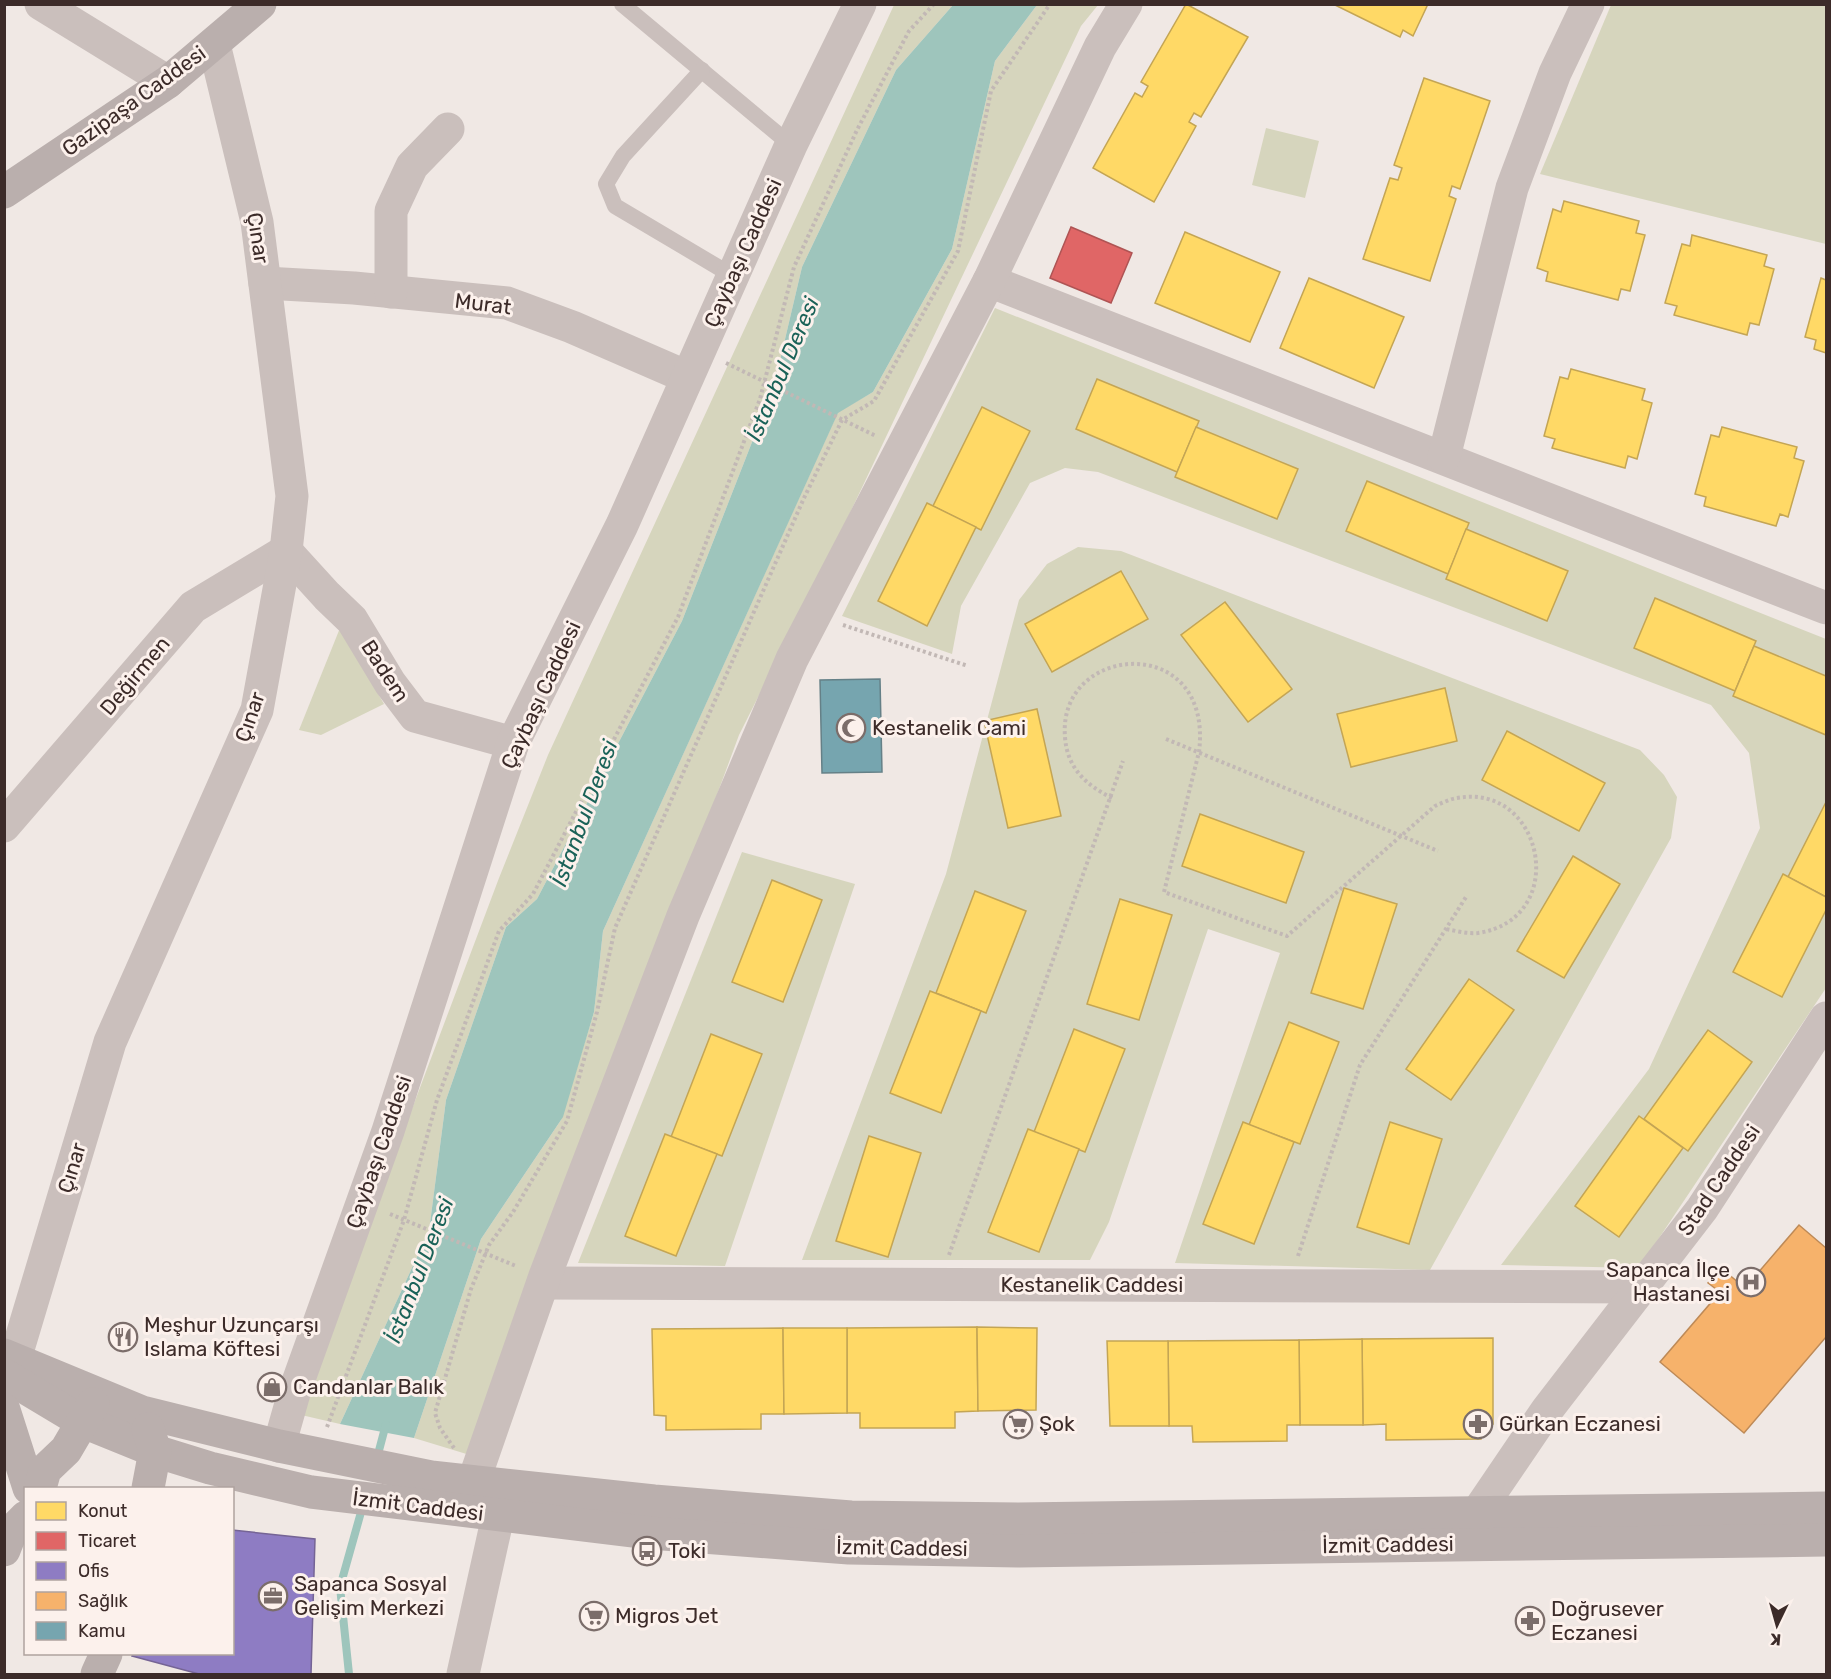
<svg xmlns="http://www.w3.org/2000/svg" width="1831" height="1679" font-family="Rubik,sans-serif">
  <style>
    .green { fill: #d6d5bd }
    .water { fill: #9ec5bc }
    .homes { fill: #ffd966; stroke: #c4a554; stroke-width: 1.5 }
    .shops { fill: #e06666; stroke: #af5454; stroke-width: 1.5 }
    .offices { fill: #8e7cc3; stroke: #756495; stroke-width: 1.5 }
    .health { fill: #f6b26b; stroke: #be8a57; stroke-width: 1.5 }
    .public { fill: #76a5af; stroke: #658087; stroke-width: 1.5 }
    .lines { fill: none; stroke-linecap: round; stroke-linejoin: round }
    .stream { stroke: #9ec5bc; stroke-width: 8 }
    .path { stroke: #c2b8b5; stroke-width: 4; stroke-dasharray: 3 3; stroke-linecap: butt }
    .lane { stroke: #cabfbc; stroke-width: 16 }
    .street { stroke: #cabfbc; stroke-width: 33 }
    .secondary { stroke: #baafad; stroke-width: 33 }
    .labels { text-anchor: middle; stroke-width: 6; stroke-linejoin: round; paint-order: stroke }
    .street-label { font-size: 21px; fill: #3c2b29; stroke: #fcf1ec }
    .poi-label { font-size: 21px; fill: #3c2b29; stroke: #fcf1ec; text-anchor: start }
    .water-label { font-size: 22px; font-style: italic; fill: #1a6258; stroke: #fcf1ec }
  </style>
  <rect width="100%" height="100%" fill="#f0e8e4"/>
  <g class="green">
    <path d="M894 5H953L896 70 802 267 774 386 682 621 537 899 506 927 446 1100 429 1231 340 1424 297 1414 499 878 548 755Z"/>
    <path d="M1037 5H1098L1081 26 839 536 739 735 473 1456 414 1438 481 1239 561 1120 594 1012 603 931 838 412 873 392 952 249 995 61Z"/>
    <path d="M1611 5H1826V244L1540 174Z"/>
    <path d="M1266 128 1319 141 1305 198 1252 185Z"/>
    <path d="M995 308 1826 639V988L1639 1268 1501 1265 1649 1069 1760 828 1749 753 1711 705 1098 472 1065 468 1030 483 961 606 952 654 842 616Z"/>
    <path d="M1078 547 1121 551 1640 750 1664 775 1677 797 1671 838 1430 1270 1175 1263 1280 953 1208 929 1109 1222 1090 1260H802L946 874 1019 600 1047 564Z"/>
    <path d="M340 628 384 704 321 735 299 730Z"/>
    <path d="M742 852 855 884 725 1266 578 1263Z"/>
  </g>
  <path class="water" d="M953 5H1037L995 61 952 249 873 392 838 413 603 931 594 1012 563 1117 481 1239 414 1438 340 1424 429 1231 446 1100 506 927 537 899 682 621 774 386 802 267 896 70Z"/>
  <g class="homes">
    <path d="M1186 4 1248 37 1201 117 1194 113 1189 122 1196 126 1154 202 1093 168 1135 93 1142 97 1148 86 1141 82Z"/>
    <path d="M1333 4H1428L1413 36 1403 30 1400 37Z"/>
    <path d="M1424 78 1490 101 1460 189 1452 186 1449 196 1456 199 1430 281 1363 259 1390 178 1398 180 1402 168 1394 165Z"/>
    <path d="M1564 201 1639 221 1636 233 1645 235 1630 291 1621 289 1618 300 1546 281 1548 272 1537 268 1553 209 1561 212Z"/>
    <path d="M1185 232 1280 272 1250 342 1155 303Z"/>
    <path d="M1692 235 1767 255 1764 266 1774 269 1759 325 1750 323 1747 335 1674 315 1677 306 1665 303 1682 244 1690 246Z"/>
    <path d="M1309 278 1404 317 1374 388 1280 348Z"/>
    <path d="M1821 278 1826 280V353L1814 349 1816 340 1805 337Z"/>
    <path d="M1571 369 1645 389 1642 400 1652 403 1637 459 1628 456 1625 468 1552 448 1555 439 1544 436 1560 377 1568 379Z"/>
    <path d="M1097 379 1199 421 1177 472 1076 429Z"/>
    <path d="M982 407 1030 431 981 530 933 506Z"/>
    <path d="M1196 427 1298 469 1277 519 1175 477Z"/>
    <path d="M1722 427 1797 447 1794 458 1804 461 1788 517 1780 514 1776 526 1704 506 1706 497 1695 494 1711 435 1719 437Z"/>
    <path d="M1367 481 1469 523 1448 574 1346 531Z"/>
    <path d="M927 503 976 527 927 626 878 601Z"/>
    <path d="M1466 529 1568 571 1547 621 1446 579Z"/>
    <path d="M1121 571 1148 619 1052 672 1025 624Z"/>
    <path d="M1655 598 1756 641 1735 691 1634 648Z"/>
    <path d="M1225 602 1292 689 1248 722 1181 635Z"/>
    <path d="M1754 646 1826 676V735L1733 696Z"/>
    <path d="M1445 688 1457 741 1351 767 1337 714Z"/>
    <path d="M1037 709 1061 816 1008 828 984 721Z"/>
    <path d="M1507 731 1605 783 1579 831 1482 780Z"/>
    <path d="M1826 802V897L1788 877Z"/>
    <path d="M1200 814 1304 852 1286 903 1182 866Z"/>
    <path d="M1573 856 1620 884 1564 978 1517 951Z"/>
    <path d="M1783 874 1826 897V910L1782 997 1733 972Z"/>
    <path d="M772 880 822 900 783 1002 732 982Z"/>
    <path d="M1344 888 1397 904 1363 1009 1311 993Z"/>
    <path d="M975 891 1026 911 986 1013 936 993Z"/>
    <path d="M1120 899 1172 915 1139 1020 1087 1004Z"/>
    <path d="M1469 979 1514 1010 1451 1100 1406 1069Z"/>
    <path d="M930 991 981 1011 941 1113 890 1093Z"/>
    <path d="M1289 1022 1339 1042 1300 1144 1249 1125Z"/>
    <path d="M1074 1029 1125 1049 1085 1152 1034 1132Z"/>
    <path d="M1708 1030 1752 1062 1688 1151 1644 1119Z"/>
    <path d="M711 1034 762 1054 722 1156 671 1137Z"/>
    <path d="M1639 1116 1683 1148 1619 1237 1575 1206Z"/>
    <path d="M1243 1122 1294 1142 1254 1244 1203 1224Z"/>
    <path d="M1390 1122 1442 1139 1409 1244 1357 1227Z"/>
    <path d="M1028 1129 1079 1149 1039 1252 988 1232Z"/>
    <path d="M665 1134 717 1154 676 1256 625 1236Z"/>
    <path d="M869 1136 921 1153 888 1257 836 1241Z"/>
    <path d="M977 1327 978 1411 955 1412V1428H860V1413H847V1328Z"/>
    <path d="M977 1327 1037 1328 1036 1410 978 1411Z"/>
    <path d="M783 1328 784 1414H761V1429L666 1430V1416L654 1415 652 1329Z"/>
    <path d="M783 1328H847V1413L784 1414Z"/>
    <path d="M1493 1338V1424H1481V1439L1386 1440V1424L1363 1425 1362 1339Z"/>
    <path d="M1362 1339 1363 1425H1300L1299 1340Z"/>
    <path d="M1299 1340 1300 1425H1287V1441L1193 1442 1192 1426H1169L1168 1341Z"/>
    <path d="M1107 1341H1168L1169 1426H1110Z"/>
  </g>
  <path class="shops" d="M1071 227 1132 253 1111 303 1050 278Z"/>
  <path class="offices" d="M232 1530 315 1539 311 1674H199L132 1656 133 1654H232Z"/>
  <path class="health" d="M1799 1225 1826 1248V1337L1744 1433 1660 1362 1720 1292 1708 1283 1721 1268 1745 1288Z"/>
  <path class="public" d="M880 679 882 772 822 773 820 680Z"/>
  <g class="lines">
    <g class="stream">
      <path d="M377 1458 386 1424"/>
      <path d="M349 1674 340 1587 363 1505"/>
    </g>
    <g class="path">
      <path d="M726 363 876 436"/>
      <path d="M843 625 968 666"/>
      <path d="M1166 739 1438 851"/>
      <path d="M1112 798C1086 785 1067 768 1065 737 1057 643 1214 631 1199 752L1164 892 1287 936 1435 806C1442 803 1450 799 1457 798 1544 782 1571 919 1478 933 1468 934 1456 931 1446 929"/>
      <path d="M390 1214 516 1266"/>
      <path d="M949 1255 1123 761"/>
      <path d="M1298 1256 1360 1065 1466 897"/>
      <path d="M327 1427 404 1220 437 1100 499 931 533 894 678 617 760 399 794 267 857 130 909 31 934 4"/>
      <path d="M454 1448 440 1428 435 1413 471 1289 489 1245 513 1212 567 1121 597 1012 615 928 804 498 842 420 874 401 958 251 991 91 1050 4"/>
    </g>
    <g class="lane">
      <path d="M622 4 791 145"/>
      <path d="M702 70 623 156 606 184 615 206 733 276"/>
    </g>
    <g class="street">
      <path d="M41 4 168 82"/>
      <path d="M989 281 1826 608"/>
      <path d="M265 283 354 288 507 303 572 327 687 377"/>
      <path d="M391 292V211L412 166 448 129"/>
      <path d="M1444 457 1512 188 1555 73 1588 4"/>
      <path d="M286 551 327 596 352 620 390 683 415 716 513 743"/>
      <path d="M4 826 193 607 286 551"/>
      <path d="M543 1283 1642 1287"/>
      <path d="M15 1359 110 1042 257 710 286 551 292 496 257 222 214 44"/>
      <path d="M279 1446 294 1393 388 1131 513 743 622 525 791 145 860 4"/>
      <path d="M473 1483 545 1276 683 916 792 659 989 281 1100 47 1126 4"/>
      <path d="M1477 1513 1547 1410 1702 1209 1826 1018"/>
      <path d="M463 1674 498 1516"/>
    </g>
    <g class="secondary">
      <path d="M4 192 168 82 260 4"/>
      <path d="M4 1355 142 1412 279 1446 431 1477 654 1501 851 1517 1019 1519 1826 1508"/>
      <path d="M4 1375 81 1421 155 1451 210 1468 311 1492 650 1533 849 1548 1019 1551 1826 1540"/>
      <path d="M4 1410 29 1488"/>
      <path d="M148 1429 155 1451 148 1488"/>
      <path d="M40 1488 45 1470 66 1450 93 1404"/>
      <path d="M4 1550 11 1532 26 1517"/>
      <path d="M97 1674 106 1654"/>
    </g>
  </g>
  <defs>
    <g id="mosque-ring" transform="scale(1.5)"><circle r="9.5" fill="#fcf1ec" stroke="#7b6d6a" stroke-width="1.5"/><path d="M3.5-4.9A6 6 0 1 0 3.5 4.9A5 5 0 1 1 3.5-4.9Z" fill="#7b6d6a"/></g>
    <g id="hospital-ring" transform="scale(1.5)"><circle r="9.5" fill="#fcf1ec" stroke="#7b6d6a" stroke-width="1.5"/><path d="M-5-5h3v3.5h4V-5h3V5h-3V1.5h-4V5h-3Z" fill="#7b6d6a"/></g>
    <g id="restaurant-ring" transform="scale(1.5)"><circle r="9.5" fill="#fcf1ec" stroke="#7b6d6a" stroke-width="1.5"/><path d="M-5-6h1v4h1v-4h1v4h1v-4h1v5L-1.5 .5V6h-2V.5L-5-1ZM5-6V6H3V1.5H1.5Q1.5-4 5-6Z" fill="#7b6d6a"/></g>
    <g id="shop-ring" transform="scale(1.5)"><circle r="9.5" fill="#fcf1ec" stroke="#7b6d6a" stroke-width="1.5"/><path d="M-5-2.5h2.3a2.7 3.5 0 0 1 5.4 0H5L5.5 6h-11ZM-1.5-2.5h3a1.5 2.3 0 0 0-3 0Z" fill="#7b6d6a"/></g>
    <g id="supermarket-ring" transform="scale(1.5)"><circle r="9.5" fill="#fcf1ec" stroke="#7b6d6a" stroke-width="1.5"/><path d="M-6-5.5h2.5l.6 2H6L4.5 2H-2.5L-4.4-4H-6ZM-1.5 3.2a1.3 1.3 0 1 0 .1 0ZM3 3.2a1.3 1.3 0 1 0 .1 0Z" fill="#7b6d6a"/></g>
    <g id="pharmacy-ring" transform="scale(1.5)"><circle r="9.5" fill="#fcf1ec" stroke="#7b6d6a" stroke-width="1.5"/><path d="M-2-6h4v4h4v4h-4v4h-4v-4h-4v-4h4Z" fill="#7b6d6a"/></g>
    <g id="bus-ring" transform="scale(1.5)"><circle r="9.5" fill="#fcf1ec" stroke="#7b6d6a" stroke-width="1.5"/><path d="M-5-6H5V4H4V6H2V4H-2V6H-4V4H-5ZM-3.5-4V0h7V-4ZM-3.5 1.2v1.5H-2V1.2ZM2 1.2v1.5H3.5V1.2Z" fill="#7b6d6a"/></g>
    <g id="office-ring" transform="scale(1.5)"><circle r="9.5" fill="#fcf1ec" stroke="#7b6d6a" stroke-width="1.5"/><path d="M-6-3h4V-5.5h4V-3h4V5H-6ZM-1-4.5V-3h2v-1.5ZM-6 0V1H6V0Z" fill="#7b6d6a"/></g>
  </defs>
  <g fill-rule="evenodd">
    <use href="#mosque-ring" x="851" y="728"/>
    <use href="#hospital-ring" x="1751" y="1282"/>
    <use href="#restaurant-ring" x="123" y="1337"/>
    <use href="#shop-ring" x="272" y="1387"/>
    <use href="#supermarket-ring" x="1018" y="1424"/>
    <use href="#pharmacy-ring" x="1478" y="1424"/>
    <use href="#bus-ring" x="647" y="1551"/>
    <use href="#office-ring" x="273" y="1596"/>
    <use href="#supermarket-ring" x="594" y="1616"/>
    <use href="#pharmacy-ring" x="1530" y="1621"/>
  </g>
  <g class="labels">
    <g class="street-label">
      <text transform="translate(134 101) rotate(-36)" y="7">Gazipaşa Caddesi</text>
      <text transform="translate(258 238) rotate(81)" y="7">Çınar</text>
      <text transform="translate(743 253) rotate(-66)" y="7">Çaybaşı Caddesi</text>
      <text transform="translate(483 304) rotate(7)" y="7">Murat</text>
      <text transform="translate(385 671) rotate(57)" y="7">Badem</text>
      <text transform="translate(135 676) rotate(-50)" y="7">Değirmen</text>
      <text transform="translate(541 695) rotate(-65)" y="7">Çaybaşı Caddesi</text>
      <text transform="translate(250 717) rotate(-71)" y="7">Çınar</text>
      <text transform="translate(379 1152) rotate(-71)" y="7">Çaybaşı Caddesi</text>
      <text transform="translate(72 1168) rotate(-73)" y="7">Çınar</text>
      <text transform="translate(1719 1180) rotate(-56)" y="7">Stad Caddesi</text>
      <text x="1092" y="1292">Kestanelik Caddesi</text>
      <text transform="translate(418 1506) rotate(7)" y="7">İzmit Caddesi</text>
      <text transform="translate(1388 1545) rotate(-1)" y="7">İzmit Caddesi</text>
      <text transform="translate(902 1548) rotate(1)" y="7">İzmit Caddesi</text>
    </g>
    <g class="poi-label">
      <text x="872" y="735">Kestanelik Cami</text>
      <text x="1730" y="1277" text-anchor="end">Sapanca İlçe<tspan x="1730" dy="24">Hastanesi</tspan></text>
      <text x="144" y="1332">Meşhur Uzunçarşı<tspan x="144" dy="24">Islama Köftesi</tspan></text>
      <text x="293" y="1394">Candanlar Balık</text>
      <text x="1039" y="1431">Şok</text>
      <text x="1499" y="1431">Gürkan Eczanesi</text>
      <text x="668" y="1558">Toki</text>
      <text x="294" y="1591">Sapanca Sosyal<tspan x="294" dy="24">Gelişim Merkezi</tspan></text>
      <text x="1551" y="1616">Doğrusever<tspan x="1551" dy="24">Eczanesi</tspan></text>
      <text x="615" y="1623">Migros Jet</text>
    </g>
    <g class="water-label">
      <text transform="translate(782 369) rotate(-67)" y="8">İstanbul Deresi</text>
      <text transform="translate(584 813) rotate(-70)" y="8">İstanbul Deresi</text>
      <text transform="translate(419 1270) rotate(-69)" y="8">İstanbul Deresi</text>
    </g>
  </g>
  <rect width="1831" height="1679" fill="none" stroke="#3c2b29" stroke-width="12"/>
  <rect x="24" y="1487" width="210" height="168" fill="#fcf1ec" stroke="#afa29e" stroke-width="1.5"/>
  <rect x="36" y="1502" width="30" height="18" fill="#ffd966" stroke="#afa29e" stroke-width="1.5"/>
  <text x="78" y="1517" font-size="18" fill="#3c2b29">Konut</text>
  <rect x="36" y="1532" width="30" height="18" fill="#e06666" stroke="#afa29e" stroke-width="1.5"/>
  <text x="78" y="1547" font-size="18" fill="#3c2b29">Ticaret</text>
  <rect x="36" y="1562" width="30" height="18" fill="#8e7cc3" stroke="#afa29e" stroke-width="1.5"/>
  <text x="78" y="1577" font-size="18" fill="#3c2b29">Ofis</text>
  <rect x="36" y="1592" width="30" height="18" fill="#f6b26b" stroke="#afa29e" stroke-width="1.5"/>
  <text x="78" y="1607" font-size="18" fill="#3c2b29">Sağlık</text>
  <rect x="36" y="1622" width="30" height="18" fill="#76a5af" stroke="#afa29e" stroke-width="1.5"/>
  <text x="78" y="1637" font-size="18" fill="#3c2b29">Kamu</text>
  <g transform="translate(1777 1625) rotate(185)" stroke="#fcf1ec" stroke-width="4.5" paint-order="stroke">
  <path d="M0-4.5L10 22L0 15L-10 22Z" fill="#3c2b29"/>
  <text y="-9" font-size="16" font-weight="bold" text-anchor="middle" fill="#3c2b29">K</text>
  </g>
</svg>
